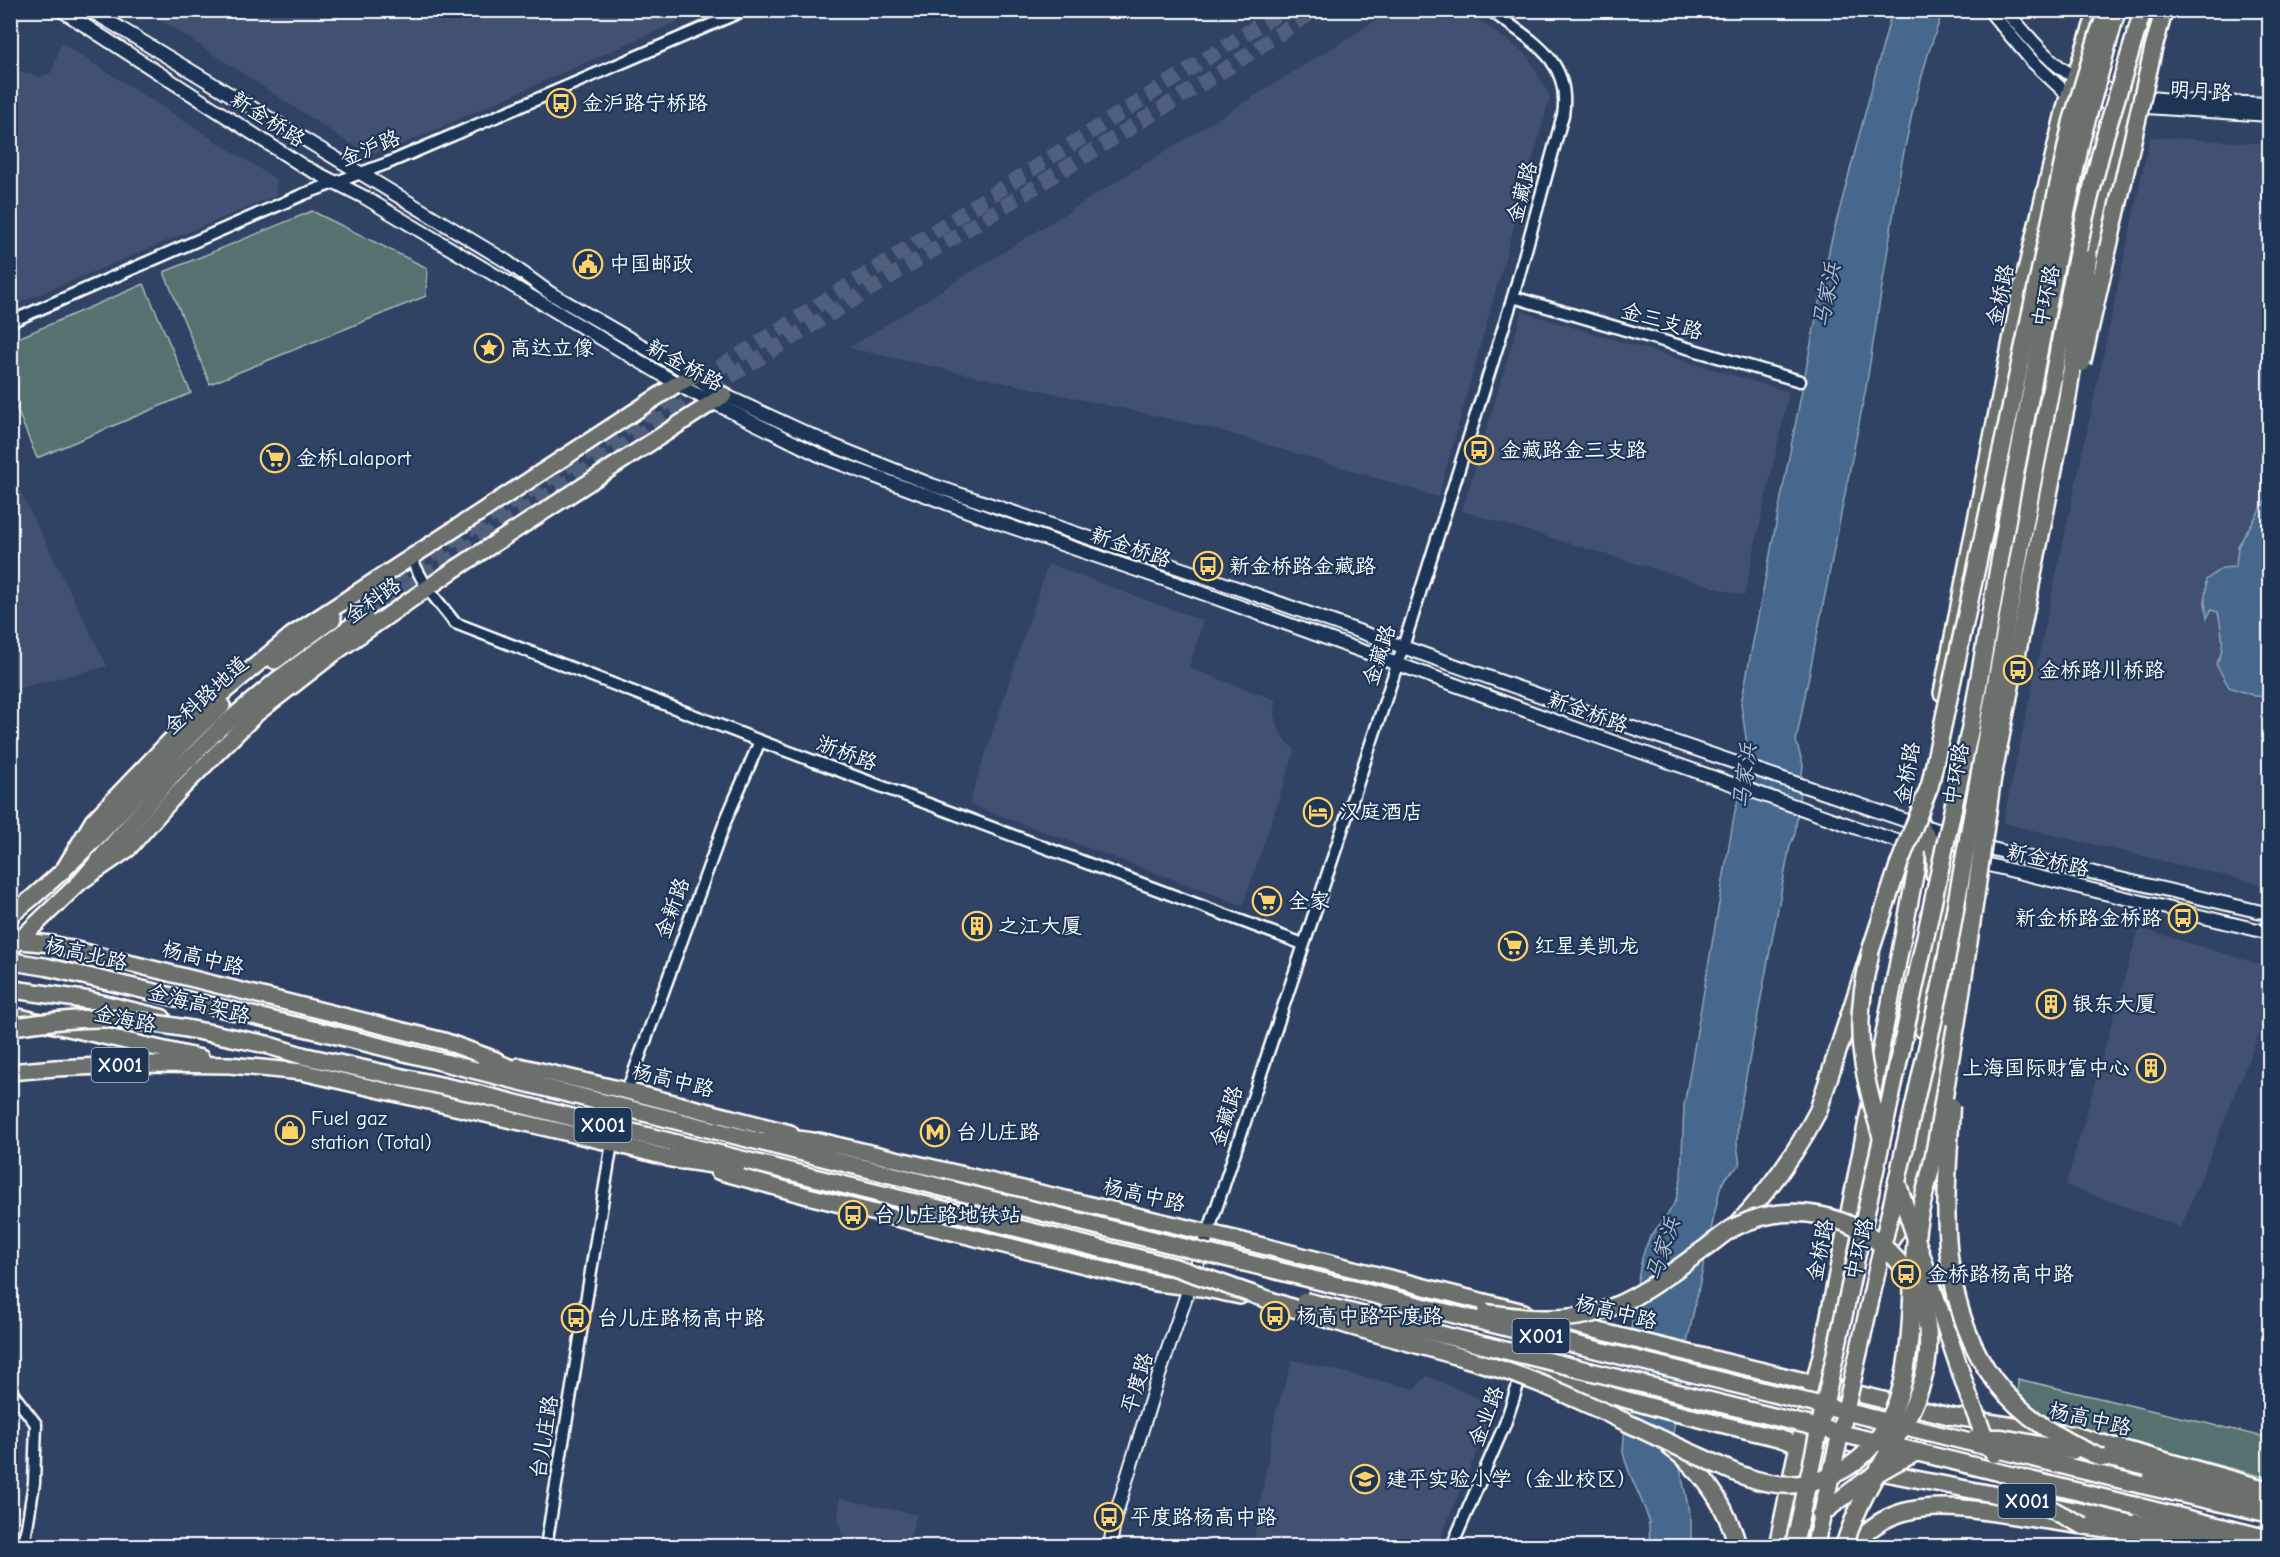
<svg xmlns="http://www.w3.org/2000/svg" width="2280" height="1557" font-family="'Comic Neue','LXGW WenKai TC',sans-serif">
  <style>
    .built { fill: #435172 }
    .green { fill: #577270; stroke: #abb8b8; stroke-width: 1.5 }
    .water { fill: #45688c; stroke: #8fa4ba; stroke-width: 1.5 }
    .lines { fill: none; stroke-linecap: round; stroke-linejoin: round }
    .primary-tunnel { stroke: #505f7c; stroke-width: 15; stroke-dasharray: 15 8; stroke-linecap: butt }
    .minor-casing { stroke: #fff; stroke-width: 15 }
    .tertiary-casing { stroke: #fff; stroke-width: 16 }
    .primary-casing { stroke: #fff; stroke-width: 20 }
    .trunk-casing { stroke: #fff; stroke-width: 21 }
    .minor { stroke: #1d3557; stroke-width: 10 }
    .tertiary { stroke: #1d3557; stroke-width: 12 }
    .primary { stroke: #6c706d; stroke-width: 15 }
    .trunk { stroke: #6c706d; stroke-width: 16 }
    .primary-bridge-casing { stroke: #fff; stroke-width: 20; stroke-linecap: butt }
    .trunk-bridge-casing { stroke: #fff; stroke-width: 21; stroke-linecap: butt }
    .primary-bridge { stroke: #6c706d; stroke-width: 15 }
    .trunk-bridge { stroke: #6c706d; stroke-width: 16 }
    .labels { text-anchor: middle; stroke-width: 4.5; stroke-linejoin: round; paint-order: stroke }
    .shield { fill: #1d3557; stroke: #bbc2cd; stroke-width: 1.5 }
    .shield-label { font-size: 20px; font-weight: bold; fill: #fff }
    .street-label { font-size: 21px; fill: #fff; stroke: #1d3557 }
    .poi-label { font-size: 21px; fill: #fff; stroke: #1d3557; text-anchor: start }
    .water-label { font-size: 22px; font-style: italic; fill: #b5c3d1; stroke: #1d3557 }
  </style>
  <rect width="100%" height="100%" fill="#314365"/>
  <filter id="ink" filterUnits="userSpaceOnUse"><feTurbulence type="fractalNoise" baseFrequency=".0167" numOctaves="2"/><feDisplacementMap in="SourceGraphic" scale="12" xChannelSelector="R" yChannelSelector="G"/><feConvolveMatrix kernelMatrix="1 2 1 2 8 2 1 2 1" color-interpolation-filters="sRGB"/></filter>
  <g filter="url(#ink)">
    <g class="built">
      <path d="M1393 10 1466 11 1527 55 1550 97 1438 497 1220 430 849 348Z"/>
      <path d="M147 11H701L394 148 372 153 348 142Z"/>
      <path d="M61 43 277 180 275 196 11 306V69L41 77 52 72Z"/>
      <path d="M2150 137 2269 144V886L2003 823Z"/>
      <path d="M1522 312 1789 392 1744 596 1462 511Z"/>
      <path d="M10 471 107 666 11 690H10Z"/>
      <path d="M1048 564 1203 621 1189 668 1275 700V719L1282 737 1295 750 1243 905 969 804Z"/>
      <path d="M2139 928 2269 967V1009L2181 1227 2066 1185Z"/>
      <path d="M1293 1360 1414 1389 1427 1376 1496 1406 1437 1546H1253L1276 1412Z"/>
      <path d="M840 1498 916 1515 908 1546H850L843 1537 838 1517Z"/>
    </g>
    <g class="green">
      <path d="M312 211 427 268 426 296 210 384 164 272Z"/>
      <path d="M144 284 191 393 37 458 11 395V341Z"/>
      <path d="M2018 1379 2269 1438V1478L2017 1414Z"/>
    </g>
    <g class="water">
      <path d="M1892 11H1943L1928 54 1913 109 1901 166 1866 388 1796 741 1803 765 1795 834 1790 845 1738 1119 1737 1145 1740 1165 1726 1177 1720 1188 1688 1338 1673 1434 1691 1521V1546H1650C1649 1537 1650 1527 1648 1518 1641 1495 1628 1476 1623 1452L1633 1304 1643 1254 1650 1237 1668 1214 1676 1200 1681 1178 1684 1106 1735 811 1744 779 1747 745 1741 704 1830 246Z"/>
      <path d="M2269 495 2270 697H2269L2255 696 2229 687 2216 664C2227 649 2221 629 2218 612L2211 610 2207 618 2205 602 2206 580 2222 568 2236 567 2238 546Z"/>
    </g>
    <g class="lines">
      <g class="primary-tunnel">
        <path d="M353 605 714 371 1283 10"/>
        <path d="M365 616 698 396 1235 63 1315 10"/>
      </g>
      <g class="minor-casing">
        <g id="minor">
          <path d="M1513 297 1800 381"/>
          <path d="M10 322 304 194 388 163 745 10"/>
          <path d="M410 557 427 588 455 623 760 741 1303 944"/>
          <path d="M627 1091 725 822 760 741"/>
          <path d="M1208 1233 1403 647 1513 297 1563 115C1572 58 1529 40 1490 10"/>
          <path d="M10 1390 36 1424 34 1483 24 1546"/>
          <path d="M546 1546 612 1143"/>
          <path d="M1452 1546 1505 1424 1522 1373"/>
        </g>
      </g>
      <g class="tertiary-casing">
        <g id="tertiary">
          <path d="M61 10 303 166 364 197 686 389 823 457 997 522 1169 581 1596 736 1860 829 1913 846"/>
          <path d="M90 10 506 261 550 293 682 369 711 389 832 445 932 485 1200 575 1595 715 1919 825 1964 837 1988 848 2270 914"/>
          <path d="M1989 10 2032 61 2069 96 2130 106 2270 115"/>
          <path d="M2005 10C2026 33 2047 62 2075 77 2128 105 2210 101 2270 104"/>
          <path d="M1935 852 2270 933"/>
          <path d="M1110 1546 1115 1517 1155 1387 1208 1233"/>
        </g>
      </g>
      <g class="primary-casing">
        <g id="primary">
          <path d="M2093 257 2126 121 2148 42"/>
          <path d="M2024 571 2059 397"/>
          <path d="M275 661 333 619"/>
          <path d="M1942 693 2020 295 2066 104 2097 10"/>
          <path d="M1919 825C1931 840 1938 855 1934 874"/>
          <path d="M63 871 93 821 188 722 292 635 677 384 693 376"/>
          <path d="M80 882 128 849 179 791 257 713 337 651 452 571 724 395"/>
          <path d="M10 916C43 890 73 862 102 832 142 790 178 744 222 706"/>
          <path d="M10 940 52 944 444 1041 496 1060"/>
          <path d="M14 945 80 882 170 778 221 727 278 679 365 616"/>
          <path d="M10 1015 201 1058"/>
          <path d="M1923 1030 1955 868"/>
          <path d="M519 1066 627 1091 790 1133"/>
          <path d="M10 1072 55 1068 151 1064 230 1065 302 1072 612 1143 681 1161"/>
          <path d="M819 1141 1239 1240 1524 1312"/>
          <path d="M718 1171 808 1196 1156 1283 1201 1288 1240 1296"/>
          <path d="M1886 1248 1901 1225 1908 1207 1969 886"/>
          <path d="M1556 1320 1611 1334"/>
          <path d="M1444 1345 1525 1364 1606 1394 1671 1412 1778 1438 1885 1473 2258 1546"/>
          <path d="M1689 1353 1949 1416 2074 1435 2270 1490"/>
          <path d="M1777 1546 1795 1459 1822 1351 1916 870 1920 817"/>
          <path d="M1804 1546 1822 1449"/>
        </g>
      </g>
      <g class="trunk-casing">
        <g id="trunk">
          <path d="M2088 259 2091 212"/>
          <path d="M10 961 47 967 327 1033 940 1187"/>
          <path d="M10 989 87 1000 162 1018"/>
          <path d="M1956 1026 1975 899"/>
          <path d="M257 1042 304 1056 470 1092 1174 1267"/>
          <path d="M484 1057 534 1078"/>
          <path d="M772 1136 830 1144"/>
          <path d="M669 1158 736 1168"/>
          <path d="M1736 1226C1769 1190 1796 1154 1818 1111L1898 867"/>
          <path d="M1670 1447C1705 1472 1726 1506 1738 1546"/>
          <path d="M2102 1458 2270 1503"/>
          <path d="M2142 1485 2266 1513"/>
          <path d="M2136 1506 2270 1539"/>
          <path d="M1852 1546C1867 1530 1882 1518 1904 1512 1945 1501 1990 1513 2031 1518 2092 1527 2154 1534 2215 1546"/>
        </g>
      </g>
      <use href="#minor" class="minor"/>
      <use href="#tertiary" class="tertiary"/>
      <use href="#primary" class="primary"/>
      <use href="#trunk" class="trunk"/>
      <g class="primary-bridge-casing">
        <path id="primary-bridge" d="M1611 1334 1689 1353"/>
      </g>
      <g class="trunk-bridge-casing">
        <g id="trunk-bridge">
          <path d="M2082 363 2153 50 2164 10"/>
          <path d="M1898 867 1930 785 2072 121 2099 32 2108 10"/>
          <path d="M1975 899 1992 780 2067 401 2088 259"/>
          <path d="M1870 956C1852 1025 1861 1069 1881 1135"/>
          <path d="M10 1027C45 1022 81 1017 116 1019 167 1023 219 1035 269 1045"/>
          <path d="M1951 1106C1949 1155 1943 1207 1949 1256 1962 1359 2007 1418 2102 1458"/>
          <path d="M1897 1182 1969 1397 1981 1428 1994 1454"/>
          <path d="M940 1187 2142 1485"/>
          <path d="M1174 1267C1228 1285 1282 1306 1337 1322 1403 1342 1471 1357 1536 1382 1593 1404 1647 1434 1703 1458 1725 1468 1746 1479 1770 1483 1808 1490 1851 1474 1875 1442 1921 1383 1907 1300 1917 1230 1920 1203 1931 1176 1935 1149 1943 1108 1948 1067 1956 1026"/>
          <path d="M1305 1301 2136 1506"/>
          <path d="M1486 1313C1523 1318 1562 1323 1599 1312 1640 1299 1673 1271 1707 1247 1716 1240 1726 1231 1737 1226 1793 1199 1857 1215 1897 1260 1926 1292 1935 1338 1923 1379 1913 1414 1892 1444 1875 1476 1862 1499 1852 1522 1844 1546"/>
          <path d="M1976 1438H2002L2072 1451"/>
          <path d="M2009 1475C2032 1501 2054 1511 2084 1526"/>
          <path d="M1820 1515C1851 1491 1882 1466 1919 1452"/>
          <path d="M1794 1546 1971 725 2015 474 2059 247 2081 141 2117 10"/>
          <path d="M1815 1546 1943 977 2032 484 2084 220 2105 136 2143 10"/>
        </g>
      </g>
      <use href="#primary-bridge" class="primary-bridge"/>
      <use href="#trunk-bridge" class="trunk-bridge"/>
    </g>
  </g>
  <defs>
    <g id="bus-ring" transform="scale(1.5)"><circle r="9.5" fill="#1d3557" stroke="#ffd166" stroke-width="1.5"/><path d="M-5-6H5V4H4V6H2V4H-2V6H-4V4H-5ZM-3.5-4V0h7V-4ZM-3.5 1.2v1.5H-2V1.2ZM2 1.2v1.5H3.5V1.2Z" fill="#ffd166"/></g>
    <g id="civic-ring" transform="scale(1.5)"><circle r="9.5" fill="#1d3557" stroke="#ffd166" stroke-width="1.5"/><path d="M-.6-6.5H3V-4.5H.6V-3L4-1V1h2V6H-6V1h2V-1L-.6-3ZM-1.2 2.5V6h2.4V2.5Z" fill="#ffd166"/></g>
    <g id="sight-ring" transform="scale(1.5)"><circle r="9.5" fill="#1d3557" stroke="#ffd166" stroke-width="1.5"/><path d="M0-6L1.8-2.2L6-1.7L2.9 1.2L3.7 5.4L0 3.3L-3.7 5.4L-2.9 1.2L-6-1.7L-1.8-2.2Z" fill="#ffd166"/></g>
    <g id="supermarket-ring" transform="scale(1.5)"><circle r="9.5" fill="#1d3557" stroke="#ffd166" stroke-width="1.5"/><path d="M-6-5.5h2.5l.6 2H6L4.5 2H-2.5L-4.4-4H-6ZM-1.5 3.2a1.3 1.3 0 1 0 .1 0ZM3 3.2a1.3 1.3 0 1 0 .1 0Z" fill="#ffd166"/></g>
    <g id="hotel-ring" transform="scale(1.5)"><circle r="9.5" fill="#1d3557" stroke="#ffd166" stroke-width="1.5"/><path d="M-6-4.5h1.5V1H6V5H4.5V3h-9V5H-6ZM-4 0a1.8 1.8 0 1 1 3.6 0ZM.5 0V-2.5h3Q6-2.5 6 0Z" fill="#ffd166"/></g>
    <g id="building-ring" transform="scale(1.5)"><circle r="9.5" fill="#1d3557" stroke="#ffd166" stroke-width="1.5"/><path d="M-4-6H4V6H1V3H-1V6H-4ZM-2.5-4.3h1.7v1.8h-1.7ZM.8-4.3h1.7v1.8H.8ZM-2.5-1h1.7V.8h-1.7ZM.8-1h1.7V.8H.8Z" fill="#ffd166"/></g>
    <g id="shop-ring" transform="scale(1.5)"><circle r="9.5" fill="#1d3557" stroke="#ffd166" stroke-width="1.5"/><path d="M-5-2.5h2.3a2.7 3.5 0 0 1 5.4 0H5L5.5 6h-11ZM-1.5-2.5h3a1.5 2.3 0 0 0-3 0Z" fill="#ffd166"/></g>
    <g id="metro-ring" transform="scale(1.5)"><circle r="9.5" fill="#1d3557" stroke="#ffd166" stroke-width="1.5"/><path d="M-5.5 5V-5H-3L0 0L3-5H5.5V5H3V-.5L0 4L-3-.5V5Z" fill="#ffd166"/></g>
    <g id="school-ring" transform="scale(1.5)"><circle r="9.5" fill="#1d3557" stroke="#ffd166" stroke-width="1.5"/><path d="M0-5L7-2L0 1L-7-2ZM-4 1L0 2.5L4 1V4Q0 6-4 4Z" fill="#ffd166"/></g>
  </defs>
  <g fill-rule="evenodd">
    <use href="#bus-ring" x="561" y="103"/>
    <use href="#civic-ring" x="588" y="264"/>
    <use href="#sight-ring" x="489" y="348"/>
    <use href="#bus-ring" x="1479" y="450"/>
    <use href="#supermarket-ring" x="275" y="458"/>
    <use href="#bus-ring" x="1208" y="566"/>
    <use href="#bus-ring" x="2018" y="670"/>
    <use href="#hotel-ring" x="1318" y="812"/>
    <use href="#supermarket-ring" x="1267" y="901"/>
    <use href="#bus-ring" x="2183" y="918"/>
    <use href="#building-ring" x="977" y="926"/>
    <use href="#supermarket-ring" x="1513" y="946"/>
    <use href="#building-ring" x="2051" y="1004"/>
    <use href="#building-ring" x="2151" y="1068"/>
    <use href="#shop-ring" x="290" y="1130"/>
    <use href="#metro-ring" x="935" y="1132"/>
    <use href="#bus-ring" x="853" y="1215"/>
    <use href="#bus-ring" x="1906" y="1274"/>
    <use href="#bus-ring" x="1275" y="1316"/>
    <use href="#bus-ring" x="576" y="1318"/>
    <use href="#school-ring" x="1365" y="1479"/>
    <use href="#bus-ring" x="1109" y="1517"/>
  </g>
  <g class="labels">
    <g class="shield">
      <rect x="91.5" y="1048" width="57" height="34" rx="4.5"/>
      <rect x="574.5" y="1108" width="57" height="34" rx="4.5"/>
      <rect x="1512.5" y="1319" width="57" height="34" rx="4.5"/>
      <rect x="1998.5" y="1484" width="57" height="34" rx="4.5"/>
    </g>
    <g class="shield-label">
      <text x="120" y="1072">X001</text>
      <text x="603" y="1132">X001</text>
      <text x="1541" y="1343">X001</text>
      <text x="2027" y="1508">X001</text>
    </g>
    <g class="street-label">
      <text transform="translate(2201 91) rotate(4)" y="7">明月路</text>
      <text transform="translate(268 119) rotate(33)" y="7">新金桥路</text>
      <text transform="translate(370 148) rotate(-22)" y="7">金沪路</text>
      <text transform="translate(1522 192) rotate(-75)" y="7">金藏路</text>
      <text transform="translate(2000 295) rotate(-78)" y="7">金桥路</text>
      <text transform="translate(2046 296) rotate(-78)" y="7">中环路</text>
      <text transform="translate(1662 321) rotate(16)" y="7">金三支路</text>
      <text transform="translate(685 365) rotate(29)" y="7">新金桥路</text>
      <text transform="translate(1131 547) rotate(19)" y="7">新金桥路</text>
      <text transform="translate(373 600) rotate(-35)" y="7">金科路</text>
      <text transform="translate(1379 655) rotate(-72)" y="7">金藏路</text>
      <text transform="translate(206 695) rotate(-42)" y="7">金科路地道</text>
      <text transform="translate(1588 712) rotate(20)" y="7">新金桥路</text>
      <text transform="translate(847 753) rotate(21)" y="7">浙桥路</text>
      <text transform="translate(1907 773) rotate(-80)" y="7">金桥路</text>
      <text transform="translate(1956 774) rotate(-80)" y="7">中环路</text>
      <text transform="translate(2048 860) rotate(13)" y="7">新金桥路</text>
      <text transform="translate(672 908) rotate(-70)" y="7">金新路</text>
      <text transform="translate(86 954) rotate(13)" y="7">杨高北路</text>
      <text transform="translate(203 958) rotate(14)" y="7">杨高中路</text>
      <text transform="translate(199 1004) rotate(14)" y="7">金海高架路</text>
      <text transform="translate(125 1019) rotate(12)" y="7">金海路</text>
      <text transform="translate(673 1080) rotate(14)" y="7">杨高中路</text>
      <text transform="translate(1226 1116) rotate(-72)" y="7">金藏路</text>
      <text transform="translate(1144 1195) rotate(13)" y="7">杨高中路</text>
      <text transform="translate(1859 1249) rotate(-77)" y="7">中环路</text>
      <text transform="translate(1820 1250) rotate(-79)" y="7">金桥路</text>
      <text transform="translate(1616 1312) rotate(14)" y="7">杨高中路</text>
      <text transform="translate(1137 1383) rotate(-73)" y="7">平度路</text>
      <text transform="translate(1486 1416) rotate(-69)" y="7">金业路</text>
      <text transform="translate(2090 1419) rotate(13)" y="7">杨高中路</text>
      <text transform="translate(544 1437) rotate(-81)" y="7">台儿庄路</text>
    </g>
    <g class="poi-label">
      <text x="582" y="110">金沪路宁桥路</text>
      <text x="609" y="271">中国邮政</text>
      <text x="510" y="355">高达立像</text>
      <text x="1500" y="457">金藏路金三支路</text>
      <text x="296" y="465">金桥Lalaport</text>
      <text x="1229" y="573">新金桥路金藏路</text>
      <text x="2039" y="677">金桥路川桥路</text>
      <text x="1339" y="819">汉庭酒店</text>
      <text x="1288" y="908">全家</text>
      <text x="2162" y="925" text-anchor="end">新金桥路金桥路</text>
      <text x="998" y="933">之江大厦</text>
      <text x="1534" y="953">红星美凯龙</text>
      <text x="2072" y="1011">银东大厦</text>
      <text x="2130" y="1075" text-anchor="end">上海国际财富中心</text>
      <text x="311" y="1125">Fuel gaz<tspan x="311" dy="24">station (Total)</tspan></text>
      <text x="956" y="1139">台儿庄路</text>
      <text x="874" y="1222">台儿庄路地铁站</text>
      <text x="1927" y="1281">金桥路杨高中路</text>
      <text x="1296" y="1323">杨高中路平度路</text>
      <text x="597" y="1325">台儿庄路杨高中路</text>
      <text x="1386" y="1486">建平实验小学（金业校区）</text>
      <text x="1130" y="1524">平度路杨高中路</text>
    </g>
    <g class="water-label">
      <text transform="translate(1826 295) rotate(-79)" y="8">马家浜</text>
      <text transform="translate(1744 776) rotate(-83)" y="8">马家浜</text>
      <text transform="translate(1662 1249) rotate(-72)" y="8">马家浜</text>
    </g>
  </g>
  <rect width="2280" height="1557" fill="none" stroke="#1d3557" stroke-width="36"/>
  <rect x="18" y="18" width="2244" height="1521" fill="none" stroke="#fff" stroke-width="2" filter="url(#ink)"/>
</svg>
